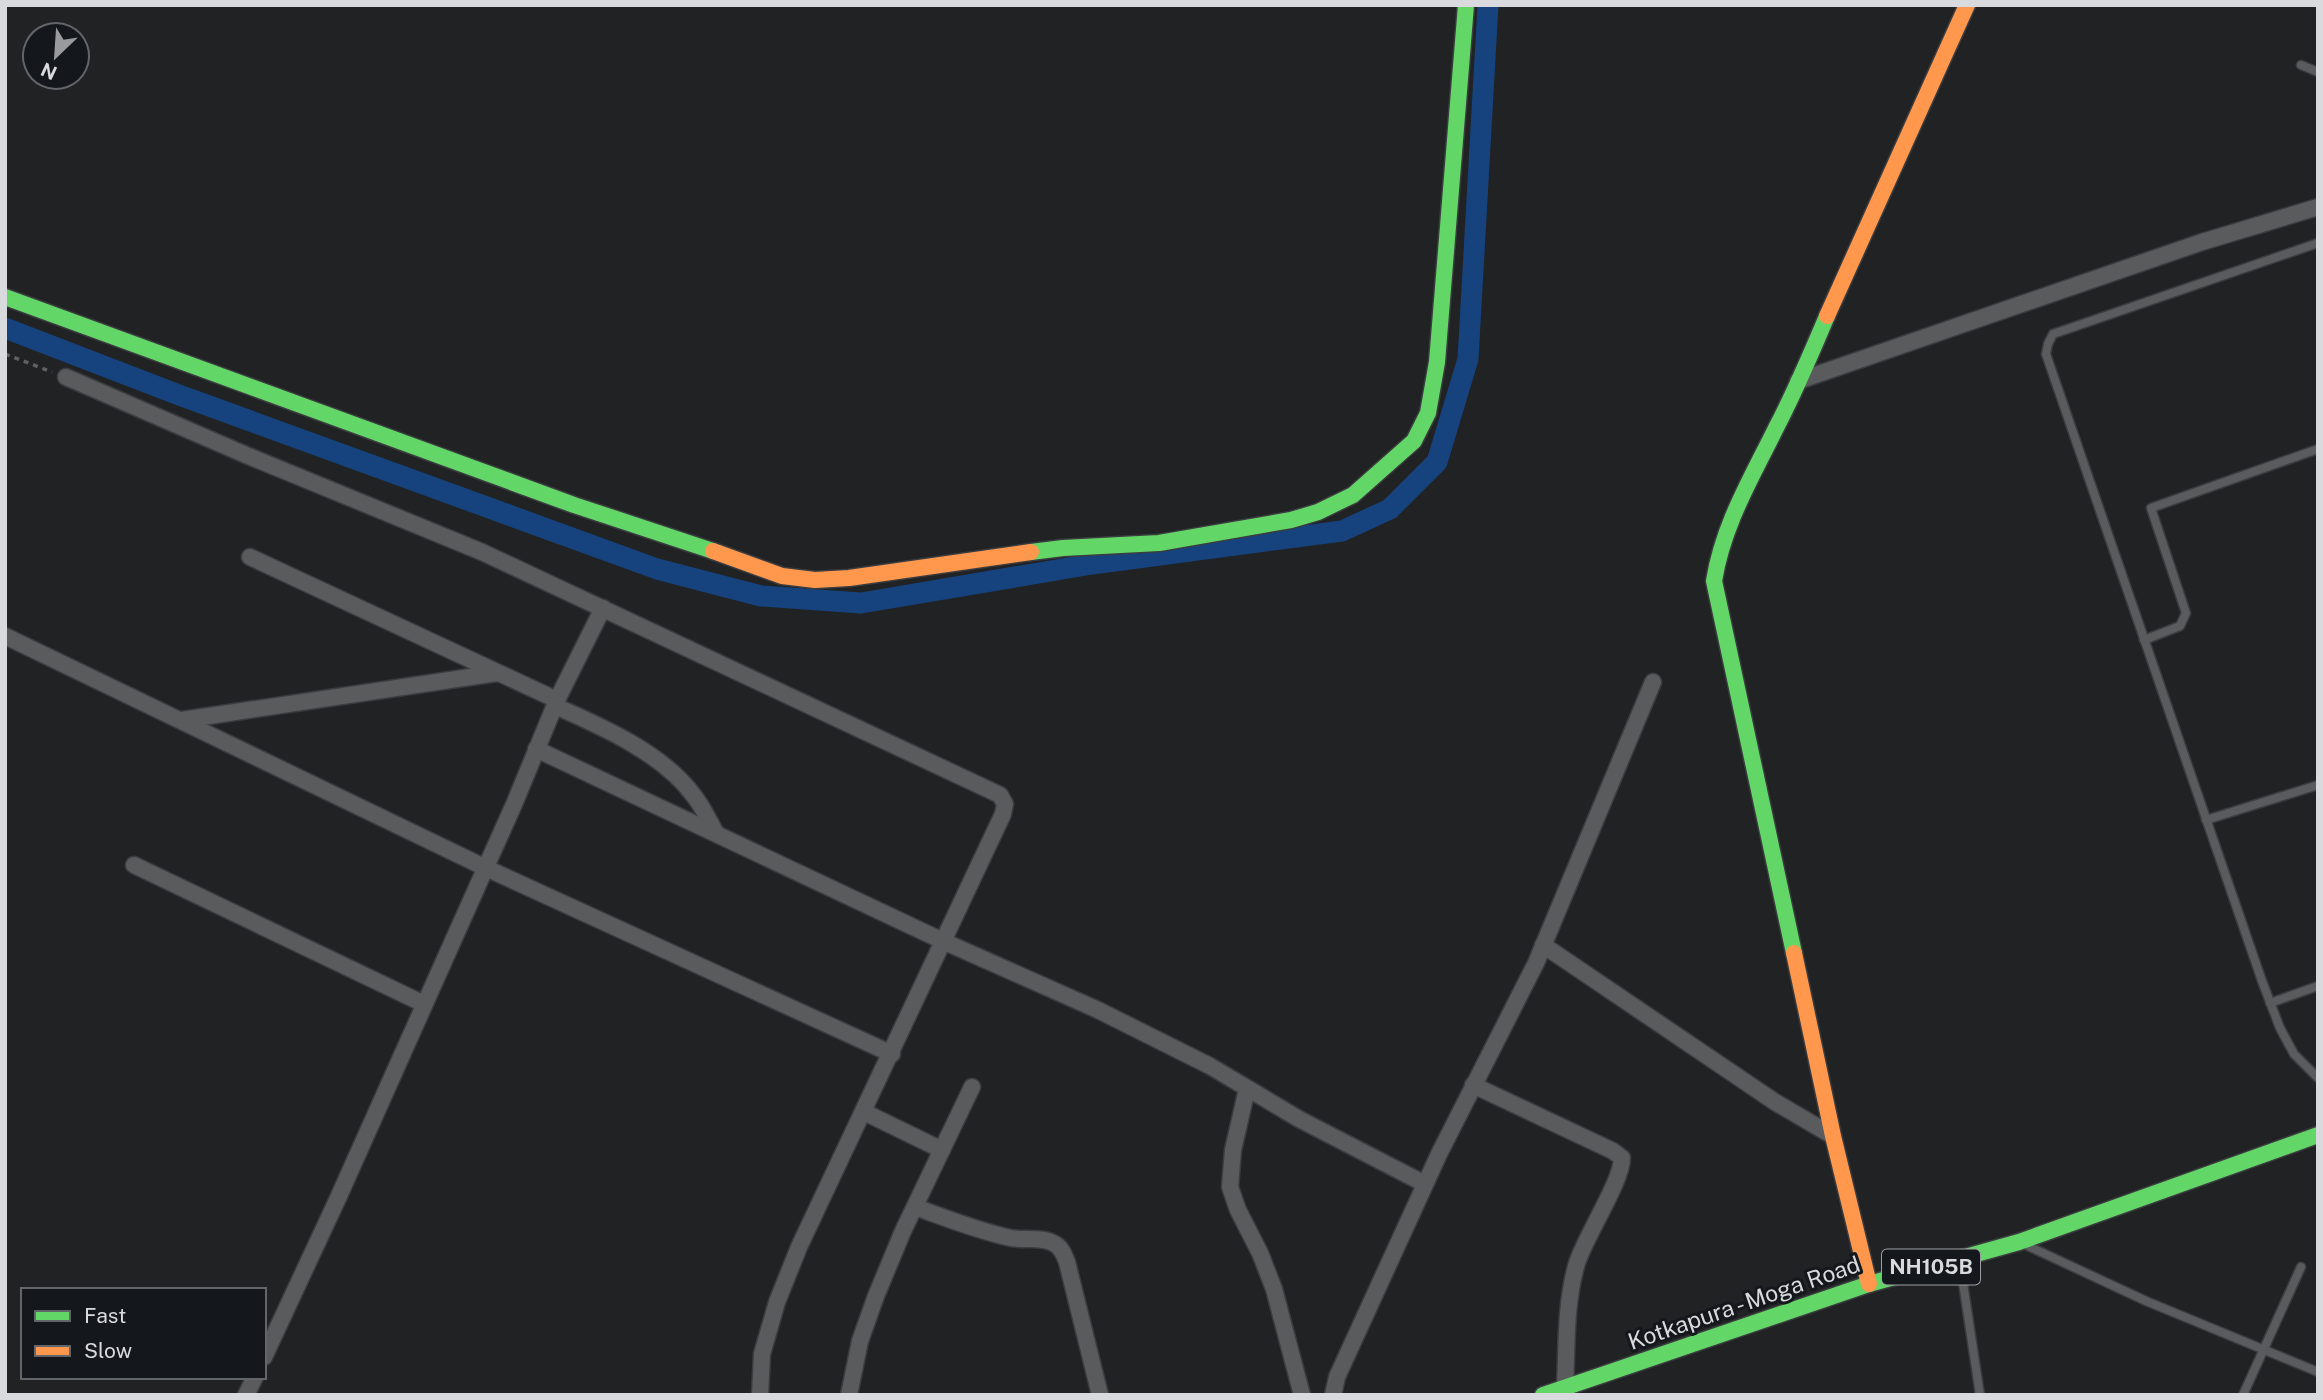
<svg xmlns="http://www.w3.org/2000/svg" width="2323" height="1400" font-family="'Public Sans',sans-serif">
  <style>
    .lines { fill: none; stroke-linecap: round; stroke-linejoin: round }
    .canal { stroke: #16437d; stroke-width: 21 }
    .lane-casing { stroke: #3b3c3f; stroke-width: 11 }
    .street-casing { stroke: #3b3c3f; stroke-width: 19 }
    .fast-casing { stroke: #3b3c3f; stroke-width: 19 }
    .slow-casing { stroke: #3b3c3f; stroke-width: 19 }
    .path { stroke: #5f6062; stroke-width: 3.5; stroke-dasharray: 5 5; stroke-linecap: butt }
    .lane { stroke: #595b5d; stroke-width: 8 }
    .street { stroke: #595b5d; stroke-width: 16 }
    .fast { stroke: #63d668; stroke-width: 16 }
    .slow { stroke: #ff974d; stroke-width: 16 }
    .labels { text-anchor: middle; stroke-width: 6; stroke-linejoin: round; paint-order: stroke }
    .shield { fill: #14181d; stroke: #9da0a3; stroke-width: 2 }
    .shield-label { font-size: 21px; font-weight: bold; fill: #d8dadd }
    .street-label { font-size: 23px; fill: #d8dadd; stroke: #14181d }
  </style>
  <rect width="100%" height="100%" fill="#202224"/>
  <g class="lines">
    <path class="canal" d="M5 328 179 395 657 569 761 596 861 603 1092 564 1342 531 1390 509 1437 462 1468 359 1488 5"/>
    <g class="lane-casing">
      <g id="lane">
        <path d="M2301 65 2318 72"/>
        <path d="M2318 243 2053 334 2048 344 2046 354 2262 981 2280 1028 2294 1054 2318 1078"/>
        <path d="M2144 640 2180 626 2186 613 2151 508 2318 449"/>
        <path d="M2206 820 2318 785"/>
        <path d="M2270 1003 2318 986"/>
        <path d="M2028 1246 2146 1301 2318 1372"/>
        <path d="M1960 1263 1980 1395"/>
        <path d="M2243 1395 2301 1267"/>
      </g>
    </g>
    <g class="street-casing">
      <g id="street">
        <path d="M66 377 246 455 482 552 1000 795 1005 804 1003 814 799 1247 777 1302 762 1354 760 1395"/>
        <path d="M1798 381 2202 242 2318 207"/>
        <path d="M250 557 557 700"/>
        <path d="M5 636 486 868 892 1054"/>
        <path d="M555 706C601 726 664 754 694 796 703 807 709 821 716 833"/>
        <path d="M182 720 497 673"/>
        <path d="M536 749 945 942 1098 1010 1210 1066 1299 1119 1425 1184"/>
        <path d="M134 865 424 1004"/>
        <path d="M1543 945 1775 1102 1833 1136"/>
        <path d="M1473 1085 1613 1151 1622 1158C1622 1181 1586 1235 1577 1263 1565 1303 1567 1346 1565 1387"/>
        <path d="M1247 1089 1233 1150 1230 1187 1238 1210 1260 1253 1274 1289 1302 1395"/>
        <path d="M864 1112 942 1150"/>
        <path d="M915 1207C946 1218 978 1231 1011 1238 1025 1241 1042 1236 1055 1244 1062 1248 1064 1255 1067 1262L1100 1395"/>
        <path d="M264 1357 339 1196 515 802 557 700 603 608"/>
        <path d="M246 1395 255 1377"/>
        <path d="M849 1395 860 1341 876 1296 903 1231 972 1087"/>
        <path d="M1333 1395 1337 1377 1439 1154 1536 963 1653 682"/>
      </g>
    </g>
    <g class="fast-casing">
      <g id="fast">
        <path d="M5 297 574 505 713 551"/>
        <path d="M1031 552 1063 548 1159 543 1291 520 1318 512 1353 495 1414 441 1428 413 1437 362 1466 5"/>
        <path d="M1794 953 1714 581C1723 525 1751 479 1776 428 1795 392 1811 354 1827 316"/>
        <path d="M1543 1395 1869 1284 2019 1242 2318 1135"/>
      </g>
    </g>
    <g class="slow-casing">
      <g id="slow">
        <path d="M1827 316 1967 5"/>
        <path d="M713 551 782 576 815 580 849 578 1031 552"/>
        <path d="M1794 953 1833 1136 1869 1284"/>
      </g>
    </g>
    <path class="path" d="M5 354 52 372"/>
    <use href="#lane" class="lane"/>
    <use href="#street" class="street"/>
    <use href="#fast" class="fast"/>
    <use href="#slow" class="slow"/>
  </g>
  <g class="labels">
    <rect class="shield" x="1882" y="1249.5" width="98" height="35" rx="5"/>
    <g class="shield-label">
      <text x="1931" y="1274">NH105B</text>
    </g>
    <g class="street-label">
      <text transform="translate(1744 1303) rotate(-19)" y="8">Kotkapura - Moga Road</text>
    </g>
  </g>
  <rect width="2323" height="1400" fill="none" stroke="#d8dadd" stroke-width="14"/>
  <rect x="21" y="1288" width="245" height="91" fill="#14181d" stroke="#62666a" stroke-width="2"/>
  <rect x="35" y="1311" width="35" height="10" fill="#63d668" stroke="#62666a" stroke-width="2"/>
  <text x="84" y="1323" font-size="21" fill="#d8dadd">Fast</text>
  <rect x="35" y="1346" width="35" height="10" fill="#ff974d" stroke="#62666a" stroke-width="2"/>
  <text x="84" y="1358" font-size="21" fill="#d8dadd">Slow</text>
  <g transform="translate(56 56) rotate(205)"><circle r="33" fill="#14181d" stroke="#62666a" stroke-width="2"/>
  <path d="M0-5L12 26L0 18L-12 26Z" fill="#989a9c"/>
  <text y="-10" font-size="19" font-weight="bold" text-anchor="middle" fill="#d8dadd">N</text>
  </g>
</svg>
